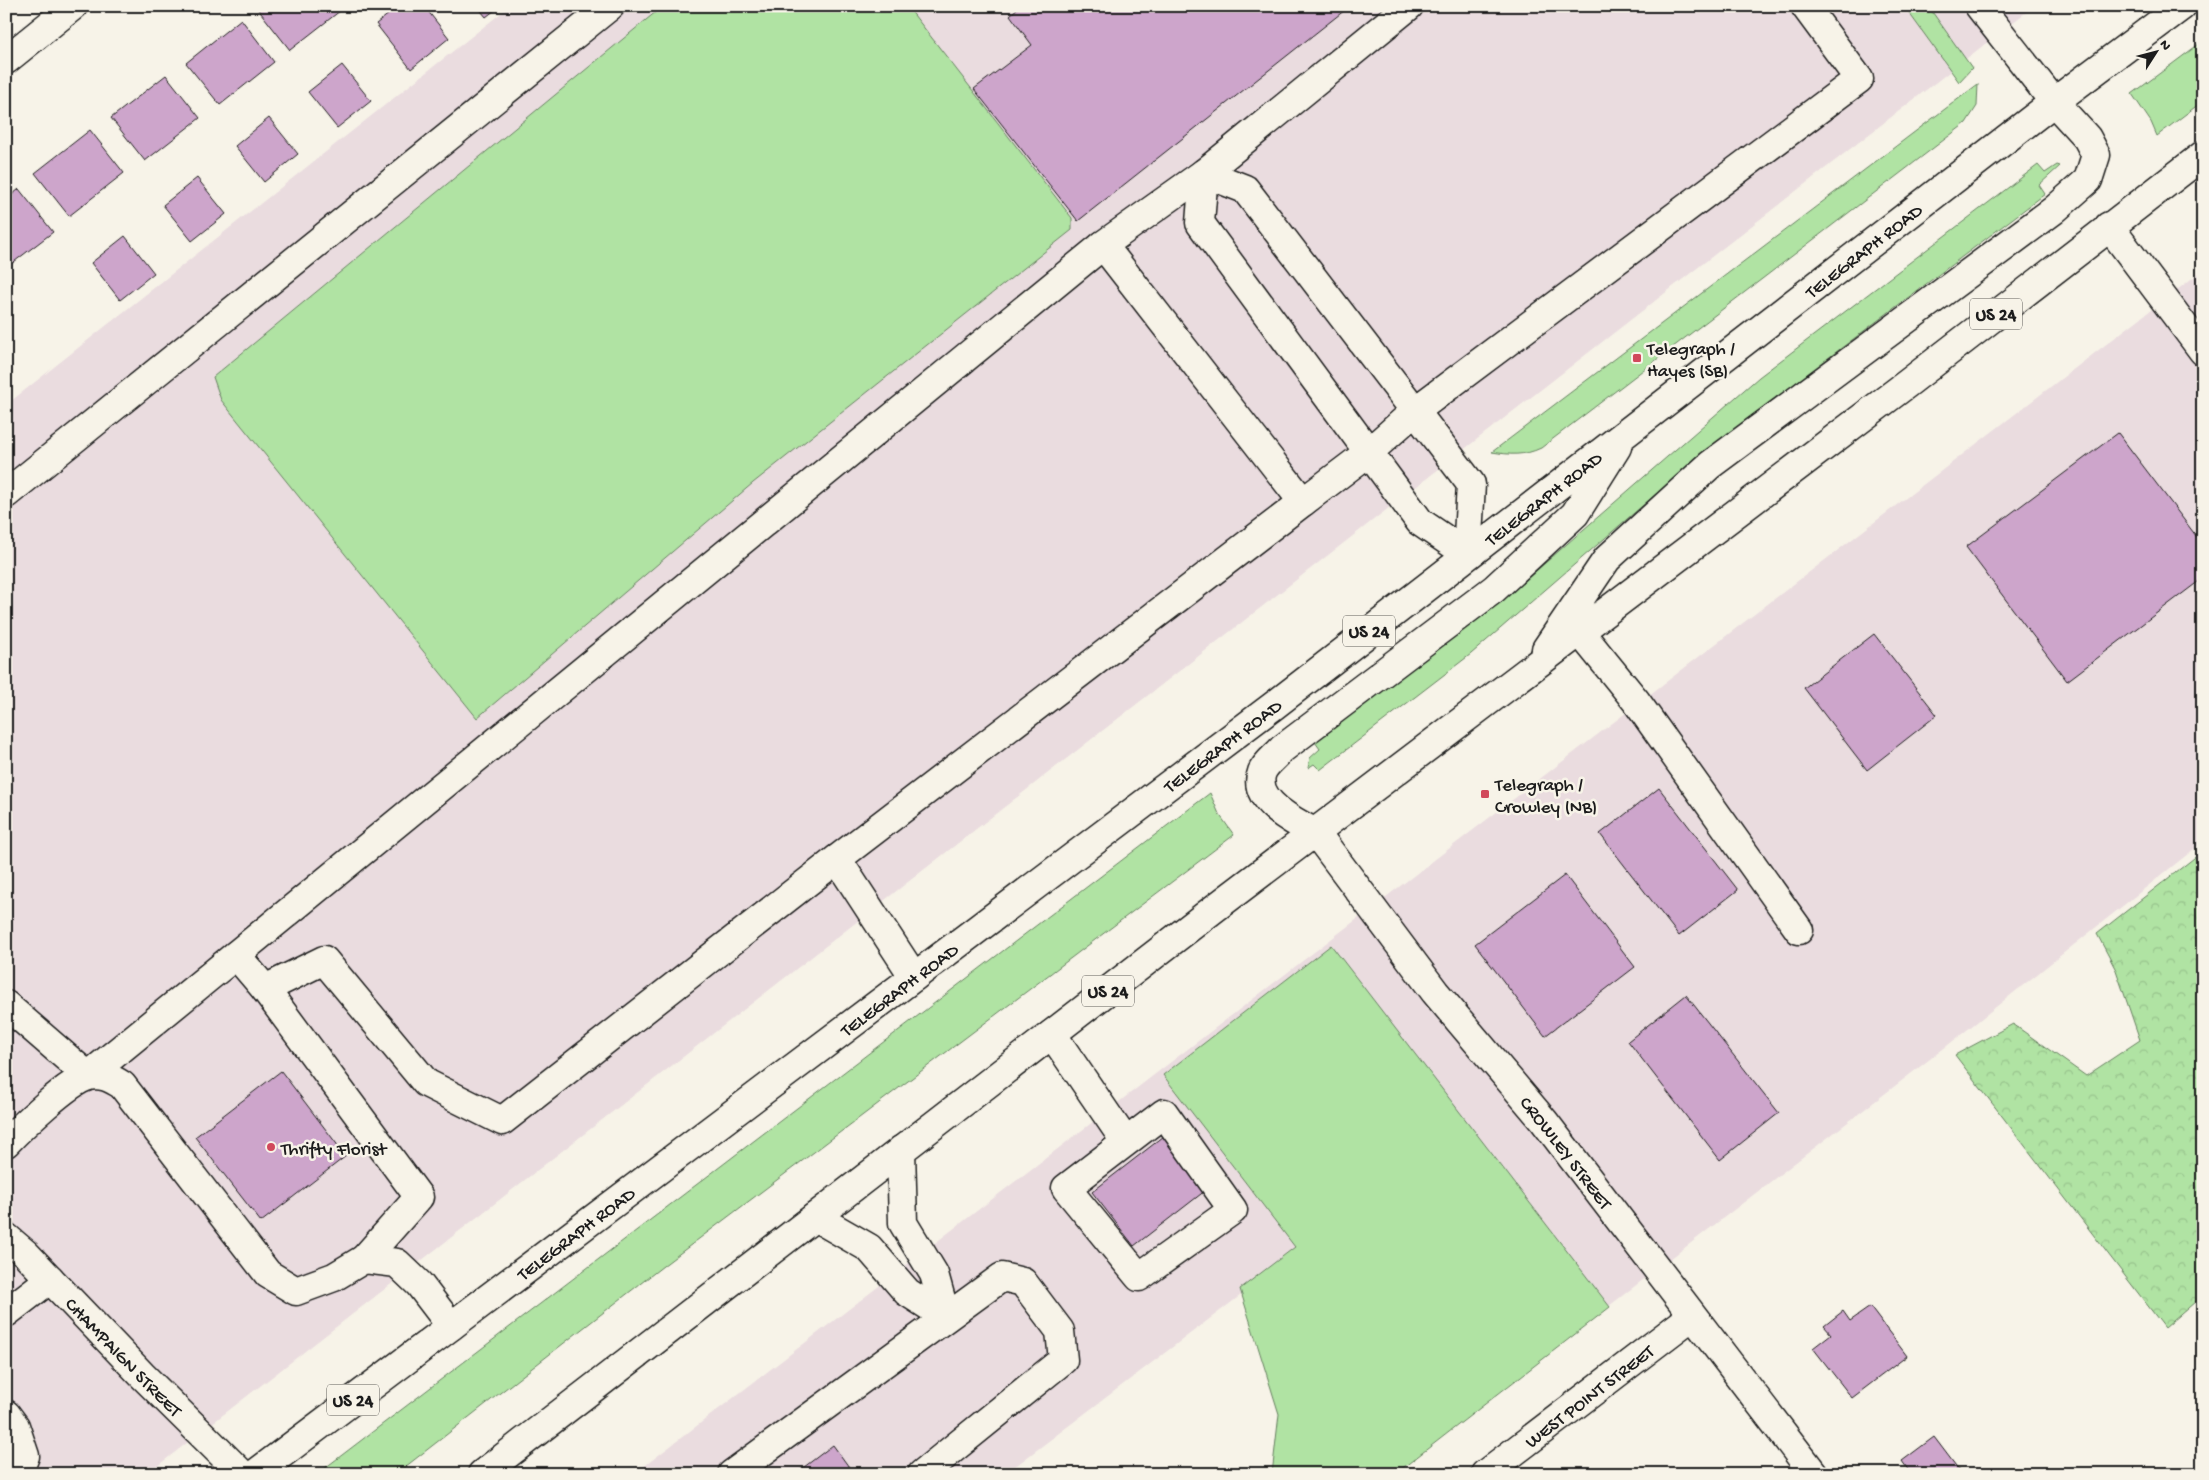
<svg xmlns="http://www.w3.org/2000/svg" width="2209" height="1480" font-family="'Gochi Hand',sans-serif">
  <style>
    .built { fill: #eadcdf }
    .grass { fill: #b0e3a3; stroke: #668060 }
    .forest { fill: url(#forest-crowns); stroke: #668060 }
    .building { fill: #cda5cb; stroke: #1c1c1c }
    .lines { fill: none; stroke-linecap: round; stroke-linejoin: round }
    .minor-casing { stroke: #1c1c1c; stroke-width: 31 }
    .major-casing { stroke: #1c1c1c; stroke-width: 31 }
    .minor { stroke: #f7f3e8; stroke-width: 28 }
    .major { stroke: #f7f3e8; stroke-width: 28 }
    .poi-dot { fill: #d1495b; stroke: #f7f3e8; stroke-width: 2 }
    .labels { text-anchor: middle; stroke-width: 5; stroke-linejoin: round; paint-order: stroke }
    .shield { fill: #f7f3e8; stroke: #5e5c59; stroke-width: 1 }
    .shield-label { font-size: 18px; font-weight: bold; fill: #1c1c1c }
    .street-label { font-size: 19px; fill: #1c1c1c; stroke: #f7f3e8 }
    .poi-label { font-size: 19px; fill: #1c1c1c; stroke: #f7f3e8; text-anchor: start }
  </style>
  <defs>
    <pattern id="forest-crowns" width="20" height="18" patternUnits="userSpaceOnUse" patternTransform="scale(1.25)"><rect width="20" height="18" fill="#b0e3a3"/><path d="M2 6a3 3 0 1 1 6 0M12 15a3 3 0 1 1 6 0" fill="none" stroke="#97c28c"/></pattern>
  </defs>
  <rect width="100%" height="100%" fill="#f7f3e8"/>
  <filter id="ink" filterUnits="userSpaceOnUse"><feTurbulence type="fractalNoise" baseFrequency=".02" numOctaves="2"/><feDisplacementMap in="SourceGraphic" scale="10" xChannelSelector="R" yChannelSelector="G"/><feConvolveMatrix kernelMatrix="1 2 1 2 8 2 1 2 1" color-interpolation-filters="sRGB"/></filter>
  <g filter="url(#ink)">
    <g class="built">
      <path d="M510 6H2034L147 1474H6V405Z"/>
      <path d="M2203 270V842L1943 1049 1596 1316 1456 1132 1005 1474H634Z"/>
    </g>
    <g class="grass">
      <path d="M663 6H907L1072 218V230L753 483 477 718 221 400 213 377Z"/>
      <path d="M1904 6H1928L1972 68 1959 82Z"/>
      <path d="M2203 41V101L2157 136 2151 122 2132 94Z"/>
      <path d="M1978 84 1977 106 1966 123 1541 448C1524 456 1510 455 1492 452Z"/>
      <path d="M2038 165 2045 173 2057 165 2060 166 2039 185 2045 194 1708 449 1471 654 1320 770 1314 764 1308 768 1310 758 1320 749 1315 742 1499 603 1759 377Z"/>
      <path d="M1210 793 1219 814 1234 835 663 1266 396 1474H330L325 1468Z"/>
      <path d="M1331 945 1610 1307 1395 1474H1272L1279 1414 1240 1289 1295 1247 1163 1075Z"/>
    </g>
    <path class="forest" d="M2203 851V1295L2165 1328 1955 1055 2013 1024 2086 1076 2140 1040 2116 970 2097 934Z"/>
    <g class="building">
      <path d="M259 6H344L345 7 290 50 257 8Z"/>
      <path d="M399 6H424L449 38 411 69 376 24Z"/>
      <path d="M477 6H500L486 17Z"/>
      <path d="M1020 6H1350L1078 221 974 89 1032 45 1010 15Z"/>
      <path d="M241 19 274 62 220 105 186 63Z"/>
      <path d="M342 65 371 101 337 128 308 92Z"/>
      <path d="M166 75 200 118 145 161 111 118Z"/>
      <path d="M269 118 298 154 264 182 235 146Z"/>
      <path d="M90 130 124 173 69 216 35 173Z"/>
      <path d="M197 178 226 214 192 241 163 205Z"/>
      <path d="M19 189 53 232 6 268V200Z"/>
      <path d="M125 236 154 273 120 300 91 263Z"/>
      <path d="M2118 433 2203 545V578L2067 681 1966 547Z"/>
      <path d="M1874 634 1937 715 1867 770 1804 688Z"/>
      <path d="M1659 788 1738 890 1679 936 1600 834Z"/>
      <path d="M1565 875 1635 967 1545 1036 1475 944Z"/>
      <path d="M1686 995 1779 1113 1720 1160 1628 1041Z"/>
      <path d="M281 1071 346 1156 261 1222 195 1137Z"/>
      <path d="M1168 1133 1210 1187 1134 1246 1092 1192Z"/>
      <path d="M1870 1307 1907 1356 1852 1398 1813 1348 1831 1334 1824 1326 1843 1311 1850 1321Z"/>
      <path d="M1934 1437 1962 1474H1911L1902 1461Z"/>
      <path d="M833 1445 854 1474H795Z"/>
    </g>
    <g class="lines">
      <g class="minor-casing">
        <g id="minor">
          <path d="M1979 6 2054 102"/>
          <path d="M6 60 73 6"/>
          <path d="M1204 173 1245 189 1471 484 1467 554 1420 522 1200 223Z"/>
          <path d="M2109 226 2203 351"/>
          <path d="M6 494 610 6"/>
          <path d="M1303 502 1369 452 1415 411 1859 79 1805 6"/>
          <path d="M1580 632 1636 701 1799 930"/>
          <path id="s1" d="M1316 833 1435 992 1544 1121 1814 1474"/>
          <path d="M236 955 265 989"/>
          <path d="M914 977 837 859 1303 502 1103 245 1204 173 1409 6"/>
          <path d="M6 1005 88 1076 1103 245"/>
          <path d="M1052 1034 1125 1141"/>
          <path d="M1164 1113 1233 1210 1139 1277 1066 1188Z"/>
          <path d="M6 1143C21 1127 69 1081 89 1076 101 1073 111 1078 122 1085L268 1274 296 1291 334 1277 364 1259 397 1263 419 1284 451 1326"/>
          <path d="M901 1150 903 1223 934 1274 946 1317"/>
          <path d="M815 1217 869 1248 907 1292 946 1317"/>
          <path id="s2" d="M6 1237 26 1254 142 1375 242 1474"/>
          <path d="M364 1259 419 1197 265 989 324 960 426 1083 502 1121 837 859"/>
          <path d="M6 1313 50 1279"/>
          <path d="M6 1414 15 1426 25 1456 18 1474"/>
          <path d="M732 1474 1002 1277 1023 1282 1060 1331 1063 1360 922 1474"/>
          <path id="s3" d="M1485 1474 1692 1316"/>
        </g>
      </g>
      <g class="major-casing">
        <g id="major">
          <path d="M1546 649 1607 559 1710 465 2054 210 2088 180 2096 155 2087 138 2054 102"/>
          <path d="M1316 833C1296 823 1251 801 1262 772 1265 764 1276 756 1282 749L1494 589 1575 514 1617 447"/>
          <path id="s4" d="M255 1474 1272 707 2054 102 2182 6"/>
          <path d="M482 1474 1215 908 1908 383 2203 155"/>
        </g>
      </g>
      <use href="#minor" class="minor"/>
      <use href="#major" class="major"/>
    </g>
  </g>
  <g class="poi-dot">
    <rect x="1632" y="353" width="10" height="10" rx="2.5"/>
    <rect x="1480" y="789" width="10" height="10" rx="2.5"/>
    <circle cx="271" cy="1147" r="5"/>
  </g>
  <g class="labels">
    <g class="shield">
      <rect x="1970" y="298.5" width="52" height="31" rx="4"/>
      <rect x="1343" y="615.5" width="52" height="31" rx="4"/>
      <rect x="1082" y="975.5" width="52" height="31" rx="4"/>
      <rect x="327" y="1384.5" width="52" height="31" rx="4"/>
    </g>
    <g class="shield-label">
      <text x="1996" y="320">US 24</text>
      <text x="1369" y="637">US 24</text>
      <text x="1108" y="997">US 24</text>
      <text x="353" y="1406">US 24</text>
    </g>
    <g class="street-label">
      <text dy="7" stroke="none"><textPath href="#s4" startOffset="2021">TELEGRAPH ROAD</textPath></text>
      <text dy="7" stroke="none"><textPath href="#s4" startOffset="1616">TELEGRAPH ROAD</textPath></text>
      <text dy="7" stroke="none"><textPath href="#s4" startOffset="1211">TELEGRAPH ROAD</textPath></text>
      <text dy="7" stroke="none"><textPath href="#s4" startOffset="806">TELEGRAPH ROAD</textPath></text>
      <text dy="7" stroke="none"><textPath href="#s1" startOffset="406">CROWLEY STREET</textPath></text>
      <text dy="7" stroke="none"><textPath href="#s4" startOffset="401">TELEGRAPH ROAD</textPath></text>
      <text dy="7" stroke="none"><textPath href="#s2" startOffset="168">CHAMPAIGN STREET</textPath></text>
      <text dy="7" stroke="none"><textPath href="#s3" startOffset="130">WEST POINT STREET</textPath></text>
    </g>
    <g class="poi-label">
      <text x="1647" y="354">Telegraph /<tspan x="1647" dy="22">Hayes (SB)</tspan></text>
      <text x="1495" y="790">Telegraph /<tspan x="1495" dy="22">Crowley (NB)</tspan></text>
      <text x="281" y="1154">Thrifty Florist</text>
    </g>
  </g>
  <rect width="2209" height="1480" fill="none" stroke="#f7f3e8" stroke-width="25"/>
  <rect x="12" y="12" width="2184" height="1455" fill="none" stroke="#1c1c1c" stroke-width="2" filter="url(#ink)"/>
  <g transform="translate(2156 52) rotate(54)" stroke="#f7f3e8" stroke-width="4" paint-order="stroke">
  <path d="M0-4L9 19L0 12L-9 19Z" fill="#1c1c1c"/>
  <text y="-8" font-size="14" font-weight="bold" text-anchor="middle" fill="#1c1c1c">N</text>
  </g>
</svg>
